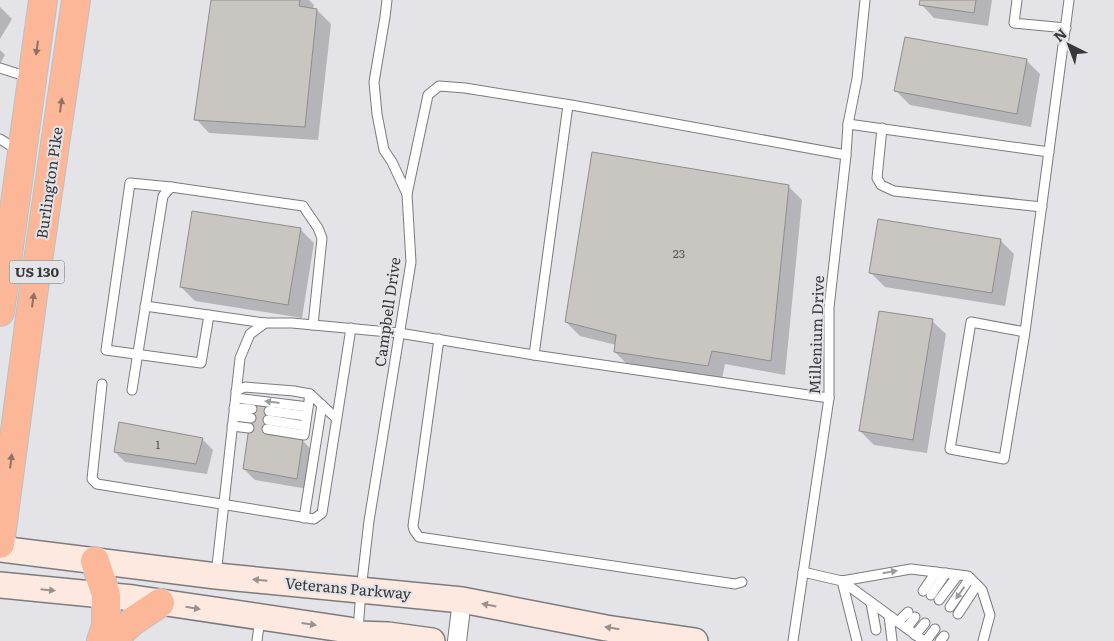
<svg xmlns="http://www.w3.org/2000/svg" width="1114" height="641" font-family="Literata,serif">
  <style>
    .shadow { fill: #0003 }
    .building { fill: #c9c5c1; stroke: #918d8a }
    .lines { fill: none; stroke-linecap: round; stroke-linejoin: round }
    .lane-casing { stroke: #7b7b7f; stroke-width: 11 }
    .street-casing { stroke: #7b7b7f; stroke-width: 20 }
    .secondary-casing { stroke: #7b7b7f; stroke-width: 28 }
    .highway-casing { stroke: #bfbfc0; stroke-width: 30 }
    .lane { stroke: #fff; stroke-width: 9 }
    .street { stroke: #fff; stroke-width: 18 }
    .secondary { stroke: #fee9e0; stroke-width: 25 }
    .highway { stroke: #fcb798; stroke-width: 28 }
    .oneway { fill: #907164 }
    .oneway2 { fill: #9c9c9c }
    .oneway3 { fill: #9b908c }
    .labels { text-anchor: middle; stroke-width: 4; stroke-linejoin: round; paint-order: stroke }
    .number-label { font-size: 12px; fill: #5c5b5b }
    .shield { fill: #e3e3e8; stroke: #6b6b6e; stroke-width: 1 }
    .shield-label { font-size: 14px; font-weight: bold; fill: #383839 }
    .street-label { font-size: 15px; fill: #383839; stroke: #e3e3e8 }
  </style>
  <rect width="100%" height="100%" fill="#e3e3e8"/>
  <g class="shadow">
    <path d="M212 0H309L314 5 313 9 317 10 331 24 318 140 209 133 196 119Z"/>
    <path d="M921 0H992L988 26 934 18 921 4Z"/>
    <path d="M0 7 12 19 0 39Z"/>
    <path d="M0 50 5 55 0 64Z"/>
    <path d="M1026 60 1040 74 1031 127 910 105 896 91Z"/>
    <path d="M788 186 802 200 785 375 725 364 722 379 629 366 615 352 616 345 580 336 566 322Z"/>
    <path d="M300 229 314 243 302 318 195 301 181 287Z"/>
    <path d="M1000 240 1014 254 1005 306 885 287 871 273Z"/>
    <path d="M932 321 946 334 927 453 874 445 860 431Z"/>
    <path d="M270 404 280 414 277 437 302 440 313 451 308 489 255 480 244 469Z"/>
    <path d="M202 439 213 450 207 474 125 462 115 452Z"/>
  </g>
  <g class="building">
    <path d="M211 0H300L299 6 317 9 305 127 194 120Z"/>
    <path d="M920 0H976L974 13 919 5Z"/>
    <path d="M905 37 1027 59 1017 114 894 91Z"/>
    <path d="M592 152 789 185 771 361 712 351 708 366 614 352 616 335 565 322Z"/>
    <path d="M192 211 301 228 288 305 180 287Z"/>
    <path d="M878 219 1001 239 992 293 869 273Z"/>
    <path d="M879 311 933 319 913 440 859 431Z"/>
    <path d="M253 400 270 403 266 434 303 439 297 479 243 469Z"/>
    <path d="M119 422 203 438 196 464 114 452Z"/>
  </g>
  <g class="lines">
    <g class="lane-casing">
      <g id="lane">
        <path d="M1017 0 1014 23 1066 28"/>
        <path d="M0 68 28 77"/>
        <path d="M848 124 1049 152"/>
        <path d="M882 128 877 178 881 185 894 191 1042 207"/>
        <path d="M0 139 19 151"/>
        <path d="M171 187 130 183 106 350 201 363 209 315"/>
        <path d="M407 194 428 95 439 86 465 88 577 106 846 155"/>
        <path d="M145 306 265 323"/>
        <path d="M1025 332 971 322 950 449 1004 459 1025 332 1069 0"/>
        <path d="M439 339 413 526 414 530 419 537 735 584 742 582"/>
        <path d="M534 355 568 105"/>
        <path d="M102 384 92 479 97 484 314 519 322 513 351 328"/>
        <path d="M132 390 163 196 171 187 303 206 318 228 322 238 313 325"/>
        <path d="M236 391 245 387 294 391 310 394 336 418"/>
        <path d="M236 398 308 407"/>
        <path d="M234 408 252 409"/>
        <path d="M269 411 306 416"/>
        <path d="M234 416 251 418"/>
        <path d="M268 420 305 426"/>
        <path d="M232 426 249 428"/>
        <path d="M267 429 304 435 310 394"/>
        <path d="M304 518 322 405"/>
        <path d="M803 572 842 581 857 641"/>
        <path d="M216 575 240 358 250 334 265 323H292L399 333 534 355 829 398"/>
        <path d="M842 581 911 569 968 576 982 590 990 615 983 641"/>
        <path d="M842 581 924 641"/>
        <path d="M923 591 936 572"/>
        <path d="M931 595 946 573"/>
        <path d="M939 600 958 575"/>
        <path d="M871 603 876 630"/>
        <path d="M950 607 970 578"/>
        <path d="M958 614 977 585"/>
        <path d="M889 616 892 640"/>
        <path d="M898 622 908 612"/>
        <path d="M907 628 915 617"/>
        <path d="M358 631 361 590 369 521 411 262 407 194 392 162 384 150 377 114 374 82 385 17 387 0"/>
        <path d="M915 635 925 623"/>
        <path d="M257 641 260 618"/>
        <path d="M793 641 829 398V308L846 155 848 124 857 79 865 0"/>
        <path d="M926 641 935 629"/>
        <path d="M940 641 944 636"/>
      </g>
    </g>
    <g class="street-casing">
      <path id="street" d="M457 641 462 600"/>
    </g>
    <g class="secondary-casing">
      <g id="secondary">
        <path d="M0 549 216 576 462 600 606 628 695 641"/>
        <path d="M0 585 133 598 349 630 358 634 388 635 432 641"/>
      </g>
    </g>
    <g class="highway-casing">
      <g id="highway">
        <path d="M0 312 43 0"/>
        <path d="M0 544 33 295 76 0"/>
        <path d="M95 561 106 595V626L101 641"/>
        <path d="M111 641 133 621 160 603"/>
      </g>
    </g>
    <use href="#lane" class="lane"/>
    <use href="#street" class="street"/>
    <use href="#secondary" class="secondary"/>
    <use href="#highway" class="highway"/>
  </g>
  <defs><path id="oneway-solid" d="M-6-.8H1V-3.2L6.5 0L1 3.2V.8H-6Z" transform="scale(1.25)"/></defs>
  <g class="oneway">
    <use href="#oneway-solid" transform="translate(37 48) rotate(98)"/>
    <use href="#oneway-solid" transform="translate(61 105) rotate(-82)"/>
    <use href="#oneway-solid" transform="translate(33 300) rotate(-82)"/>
    <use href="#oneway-solid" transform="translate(11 461) rotate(-83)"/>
  </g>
  <g class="oneway2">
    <use href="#oneway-solid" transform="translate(272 402) rotate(-173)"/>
    <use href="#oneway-solid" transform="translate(890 572) rotate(-10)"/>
    <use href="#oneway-solid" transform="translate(960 593) rotate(125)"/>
  </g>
  <g class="oneway3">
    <use href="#oneway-solid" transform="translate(260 580) rotate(-175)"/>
    <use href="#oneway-solid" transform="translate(48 590) rotate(6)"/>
    <use href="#oneway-solid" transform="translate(489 605) rotate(-169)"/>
    <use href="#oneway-solid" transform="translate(193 608) rotate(9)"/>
    <use href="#oneway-solid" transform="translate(309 624) rotate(8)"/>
    <use href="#oneway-solid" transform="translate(612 628) rotate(-171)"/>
  </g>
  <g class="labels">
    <g class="number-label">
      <text x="679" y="258">23</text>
      <text x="158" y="449">1</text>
    </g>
    <rect class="shield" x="9.5" y="260.5" width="55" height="23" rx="4"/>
    <g class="shield-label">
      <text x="37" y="277">US 130</text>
    </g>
    <g class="street-label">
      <text transform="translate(50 183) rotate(-82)" y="5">Burlington Pike</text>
      <text transform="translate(388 312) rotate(-82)" y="5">Campbell Drive</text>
      <text transform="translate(817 335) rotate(-88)" y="5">Millenium Drive</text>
      <text transform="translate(348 589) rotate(5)" y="5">Veterans Parkway</text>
    </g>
  </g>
  <g transform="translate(1069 45) rotate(318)" stroke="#e3e3e8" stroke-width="4" paint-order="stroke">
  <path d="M0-4L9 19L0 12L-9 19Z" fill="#383839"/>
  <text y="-8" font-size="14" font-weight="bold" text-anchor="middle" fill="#383839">N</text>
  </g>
</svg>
